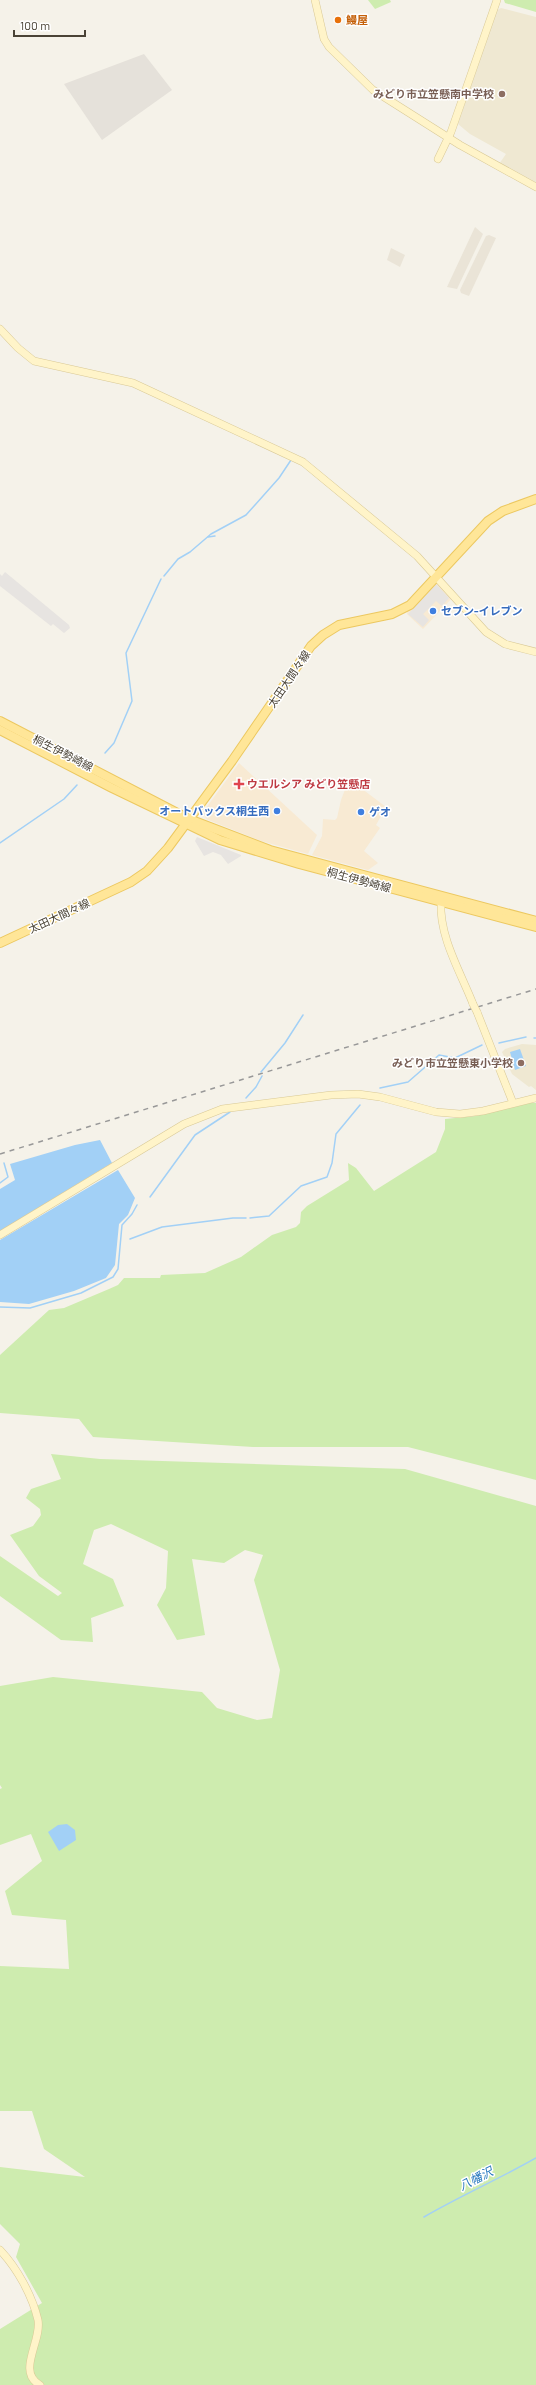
<svg xmlns="http://www.w3.org/2000/svg" width="536" height="2385" font-family="Barlow,'Noto Sans JP',sans-serif">
  <style>
    .residential { fill: #eae4d7 }
    .commercial { fill: #f8ead3 }
    .industrial { fill: #e5e1da }
    .education { fill: #efe8d2 }
    .green { fill: #ceecaf }
    .parking { fill: #e7e4e1 }
    .water { fill: #a2d0f6 }
    .lines { fill: none; stroke-linecap: round; stroke-linejoin: round }
    .stream { stroke: #a2d0f6; stroke-width: 1.5 }
    .secondary-casing { stroke: #d9c996; stroke-width: 8 }
    .primary-casing { stroke: #ecc860; stroke-width: 10 }
    .secondary { stroke: #fff4c9; stroke-width: 7 }
    .primary { stroke: #ffe698; stroke-width: 8 }
    .rail { stroke: #989898; stroke-width: 1.5; stroke-dasharray: 5 5; stroke-linecap: butt }
    .secondary-bridge-casing { stroke: #d9c996; stroke-width: 8; stroke-linecap: butt }
    .secondary-bridge { stroke: #fff4c9; stroke-width: 7 }
    .food-dot { fill: #e8710a; stroke: #fff; stroke-width: 1.5 }
    .education-dot { fill: #8d6e63; stroke: #fff; stroke-width: 1.5 }
    .shop-dot { fill: #3f7fe0; stroke: #fff; stroke-width: 1.5 }
    .health-dot { fill: #e0444e; stroke: #fff; stroke-width: 1.5 }
    .labels { text-anchor: middle; stroke-width: 3; stroke-linejoin: round; paint-order: stroke }
    .food-label { font-size: 11px; font-weight: bold; fill: #c56008; stroke: #fff; text-anchor: start }
    .education-label { font-size: 11px; font-weight: bold; fill: #785e54; stroke: #fff; text-anchor: end }
    .shop-label { font-size: 11px; font-weight: bold; fill: #366cbe; stroke: #fff; text-anchor: start }
    .street-label { font-size: 11px; fill: #4a4336; stroke: #fff }
    .health-label { font-size: 11px; font-weight: bold; fill: #be3a42; stroke: #fff; text-anchor: start }
    .water-label { font-size: 12px; font-style: italic; fill: #2778be; stroke: #fff }
  </style>
  <rect width="100%" height="100%" fill="#f5f2e9"/>
  <g class="residential">
    <path d="M475 227 483 234 457 289 447 287Z"/>
    <path d="M489 235 496 238 469 296 461 293 460 290 486 236Z"/>
    <path d="M391 248 405 255 400 267 387 260Z"/>
  </g>
  <g class="commercial">
    <path d="M435 583H437L452 598 423 629 407 614V611Z"/>
    <path d="M239 763 317 835 308 854 261 841 206 819 203 812Z"/>
    <path d="M349 779 386 807 376 825 380 828 364 851 378 863 368 870 312 855 322 836 323 819 335 820 337 818 341 800Z"/>
  </g>
  <path class="industrial" d="M144 54 172 90 102 140 64 84Z"/>
  <g class="education">
    <path d="M501 8 536 17V184L499 164 506 154 470 134 458 124 497 10Z"/>
    <path d="M522 1044 536 1045V1090L531 1086 529 1087 512 1074 502 1052 505 1049Z"/>
  </g>
  <g class="green">
    <path d="M368 0H390L391 2 375 9Z"/>
    <path d="M504 0H536V12L505 3Z"/>
    <path d="M527 1103H536V1480L408 1447H253L93 1437 79 1419 0 1413V1355L49 1310 64 1308 109 1289 118 1285 124 1278H160L161 1275 205 1273 241 1257 272 1235 296 1227 300 1223 301 1212 307 1206 349 1180 348 1163 356 1168 374 1191 436 1152 445 1129V1119L476 1116Z"/>
    <path d="M51 1454 100 1459 405 1469 536 1506V2385H0V2329L42 2303 16 2257 20 2244 0 2224V2167L85 2177 44 2149 32 2111H0V1966L69 1969 66 1920 12 1915 5 1891 42 1861 31 1834 0 1845V1789L2 1788 0 1785V1686L53 1677 202 1692 217 1708 257 1720 272 1718 280 1670 254 1580 263 1555 245 1550 224 1563 192 1559 205 1635 177 1640 157 1605 166 1588 168 1551 111 1524 94 1530 83 1564 113 1579 124 1606 91 1618 93 1642 61 1640 0 1596V1556L58 1596 62 1593 39 1576 10 1535 33 1526 41 1515 40 1509 26 1498 31 1489 61 1479Z"/>
  </g>
  <g class="parking">
    <path d="M5 572 69 625 70 628 64 633 53 624 51 626 0 586V574L2 576Z"/>
    <path d="M436 584 449 598 442 606 436 601 423 614 429 620 423 627 408 614Z"/>
    <path d="M197 837 241 855V856L228 864 221 855 213 852 204 856 195 841Z"/>
  </g>
  <g class="water">
    <path d="M520 1049 526 1066 515 1070 510 1052Z"/>
    <path d="M100 1140 112 1163 0 1231V1189L15 1180 10 1164 75 1145Z"/>
    <path d="M118 1170 135 1198 128 1215 119 1224 115 1265 106 1278 74 1291 29 1304 0 1302V1240Z"/>
    <path d="M67 1824 75 1830 76 1840 59 1851 48 1832 58 1825Z"/>
  </g>
  <g class="lines">
    <g class="stream">
      <path d="M208 537 215 536"/>
      <path d="M164 576 178 559 190 552 211 534 246 515 279 478 291 460"/>
      <path d="M105 753 114 743 132 701 126 653 161 579"/>
      <path d="M0 843 64 799 77 785"/>
      <path d="M534 1038H536"/>
      <path d="M499 1043 526 1037"/>
      <path d="M261 1072 285 1043 303 1015"/>
      <path d="M380 1088 408 1082 439 1055 455 1058 482 1045"/>
      <path d="M246 1098 256 1087 262 1076"/>
      <path d="M0 1183 8 1177 4 1163"/>
      <path d="M150 1197 195 1135 230 1112"/>
      <path d="M250 1218 269 1216 301 1186 327 1177 332 1163 336 1134 360 1105"/>
      <path d="M130 1239 162 1227 233 1218H246"/>
      <path d="M0 1307 30 1308 81 1293 113 1277 118 1269 122 1225 132 1214 137 1205"/>
      <path d="M424 2217C460 2196 499 2179 536 2158"/>
    </g>
    <g class="secondary-casing">
      <g id="secondary">
        <path d="M315 0 324 39 329 47 373 90 460 145 536 187"/>
        <path d="M438 159 451 132 497 0"/>
        <path d="M0 329 18 348 34 361 133 383 303 462 417 556 486 632 505 644 536 652"/>
        <path d="M441 902C439 937 461 973 473 1004"/>
        <path d="M477 1012 513 1103"/>
        <path d="M0 1235 184 1124 222 1109 331 1095 358 1094 380 1097 436 1112 460 1114 483 1111 536 1098"/>
        <path d="M0 2250C17 2268 32 2295 38 2320 42 2341 16 2372 40 2385"/>
      </g>
    </g>
    <g class="primary-casing">
      <g id="primary">
        <path d="M0 721 189 819 270 850 536 921"/>
        <path d="M0 730 112 788 220 840 299 864 536 927"/>
        <path d="M0 943 131 882 147 871 168 848 232 761 311 646 323 635 339 625 392 614 410 605 488 521 503 511 536 499"/>
      </g>
    </g>
    <use href="#secondary" class="secondary"/>
    <use href="#primary" class="primary"/>
    <path class="rail" d="M0 1154 536 989"/>
    <g class="secondary-bridge-casing">
      <path id="secondary-bridge" d="M473 1004 477 1012"/>
    </g>
    <use href="#secondary-bridge" class="secondary-bridge"/>
  </g>
  <circle class="food-dot" cx="338" cy="20" r="4"/>
  <g class="education-dot">
    <circle cx="502" cy="94" r="4"/>
    <circle cx="521" cy="1063" r="4"/>
  </g>
  <g class="shop-dot">
    <circle cx="433" cy="611" r="4"/>
    <circle cx="277" cy="811" r="4"/>
    <circle cx="361" cy="812" r="4"/>
  </g>
  <path class="health-dot" d="M237 778h4v4h4v4h-4v4h-4v-4h-4v-4h4z"/>
  <g class="labels">
    <g class="food-label">
      <text x="346" y="24">鰻屋</text>
    </g>
    <g class="education-label">
      <text x="494" y="98">みどり市立笠懸南中学校</text>
      <text x="513" y="1067">みどり市立笠懸東小学校</text>
    </g>
    <g class="shop-label">
      <text x="441" y="615">セブン-イレブン</text>
      <text x="269" y="815" text-anchor="end">オートバックス桐生西</text>
      <text x="369" y="816">ゲオ</text>
    </g>
    <g class="street-label">
      <text transform="translate(289 679) rotate(-56)" y="4">太田大間々線</text>
      <text transform="translate(63 753) rotate(27)" y="4">桐生伊勢崎線</text>
      <text transform="translate(359 880) rotate(15)" y="4">桐生伊勢崎線</text>
      <text transform="translate(59 916) rotate(-25)" y="4">太田大間々線</text>
    </g>
    <g class="health-label">
      <text x="247" y="788">ウエルシア みどり笠懸店</text>
    </g>
    <g class="water-label">
      <text transform="translate(476 2179) rotate(-27)" y="4">八幡沢</text>
    </g>
  </g>
  <path d="M14 30v6h71v-6" fill="none" stroke="#4a4336" stroke-width="2"/>
  <text x="20" y="30" font-size="12" fill="#4a4336" stroke="#ffffff" stroke-width="3" paint-order="stroke">100 m</text>
</svg>
